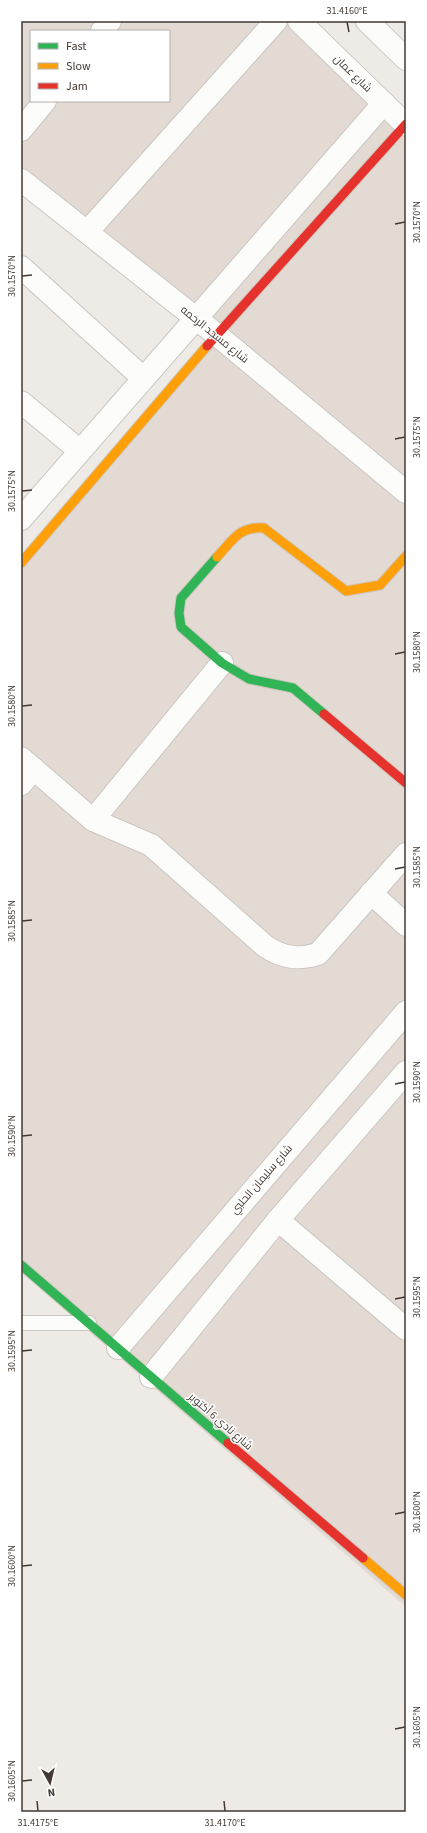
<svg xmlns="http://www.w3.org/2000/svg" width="427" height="1833" font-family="'Source Sans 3',Cairo,sans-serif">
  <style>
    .residential { fill: #e3dad3; fill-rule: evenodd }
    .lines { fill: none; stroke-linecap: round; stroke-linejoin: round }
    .lane-casing { stroke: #cbc6c2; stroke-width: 16 }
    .street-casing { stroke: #cbc6c2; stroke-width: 24 }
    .fast-casing { stroke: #cfc7be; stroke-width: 11 }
    .slow-casing { stroke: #cfc7be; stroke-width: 11 }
    .jam-casing { stroke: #cfc7be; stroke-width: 11 }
    .lane { stroke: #fcfcfb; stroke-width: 14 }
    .street { stroke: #fcfcfb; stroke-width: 22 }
    .fast { stroke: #30b455; stroke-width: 9 }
    .slow { stroke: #ff9f0a; stroke-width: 9 }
    .jam { stroke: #e5322d; stroke-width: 9 }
    .ticks { fill: none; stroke: #443933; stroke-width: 1.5 }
    .labels { text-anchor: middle; stroke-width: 3; stroke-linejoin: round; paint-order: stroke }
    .street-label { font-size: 11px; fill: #443933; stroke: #fff }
    .neatline { fill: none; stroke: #443933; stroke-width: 1.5 }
    .ticks-label { font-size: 10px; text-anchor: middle; fill: #443933 }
  </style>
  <rect width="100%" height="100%" fill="#eeeae6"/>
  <path class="residential" d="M21 21H299L406 141V1607L21 1272V556L206 342 21 189ZM31 31H169V101H31Z"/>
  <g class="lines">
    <g class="lane-casing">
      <path id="lane" d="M21 1323H89"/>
    </g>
    <g class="street-casing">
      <g id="street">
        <path d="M299 21 406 125"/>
        <path d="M367 21 406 59"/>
        <path d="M102 31 110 21"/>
        <path d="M21 130 45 101"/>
        <path d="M21 180 217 335 406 492"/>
        <path d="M87 232 276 21"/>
        <path d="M21 267 143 378"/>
        <path d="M21 402 80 451"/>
        <path d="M21 519 384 103"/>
        <path d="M21 758 93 820 151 845 265 946C283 958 298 960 318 954L406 854"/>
        <path d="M21 784 34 769"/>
        <path d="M93 820 222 663"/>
        <path d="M371 893 406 925"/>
        <path d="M278 1220 406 1329"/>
        <path d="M118 1348 406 1012"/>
        <path d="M151 1377 278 1220 406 1072"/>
      </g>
    </g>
    <g class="fast-casing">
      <g id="fast">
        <path d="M217 557 181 598 179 613 181 627 222 663 249 679 293 688 324 714"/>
        <path d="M21 1265 228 1443"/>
      </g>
    </g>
    <g class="slow-casing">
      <g id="slow">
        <path d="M217 557C233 540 239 526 264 528L346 591 380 585 406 556"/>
        <path d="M21 563 207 346"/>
        <path d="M363 1558 406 1595"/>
      </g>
    </g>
    <g class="jam-casing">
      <g id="jam">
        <path d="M207 346 406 124"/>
        <path d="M324 714 406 783"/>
        <path d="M228 1443 363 1558"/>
      </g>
    </g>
    <use href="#lane" class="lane"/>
    <use href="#street" class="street"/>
    <use href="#fast" class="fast"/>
    <use href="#slow" class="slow"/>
    <use href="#jam" class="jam"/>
  </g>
  <path class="ticks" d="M347 22 349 32M395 224 405 222M22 276 32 275M395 439 405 437M22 491 32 490M395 654 405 652M22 706 32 705M395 869 405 867M22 921 32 920M395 1084 405 1082M22 1136 32 1135M395 1299 405 1297M22 1351 32 1350M395 1514 405 1512M22 1566 32 1565M395 1729 405 1727M22 1781 32 1780M37 1801 38 1811M224 1801 225 1811"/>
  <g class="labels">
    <g class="street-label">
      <text transform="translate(353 73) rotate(44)" y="4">شارع عمان</text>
      <text transform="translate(215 334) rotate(39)" y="4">شارع مسجد الرحمه</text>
      <text transform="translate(261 1179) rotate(-49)" y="4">شارع سليمان الحلبي</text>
      <text transform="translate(221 1421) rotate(41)" y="4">شارع نادي 6 أكتوبر</text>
    </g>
  </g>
  <rect width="427" height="1833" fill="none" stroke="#ffffff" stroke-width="44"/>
  <rect x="30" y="30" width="140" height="72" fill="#ffffff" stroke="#b4b0ad"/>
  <rect x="38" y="43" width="20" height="6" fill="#30b455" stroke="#b4b0ad"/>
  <text x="66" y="50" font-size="12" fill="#443933">Fast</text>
  <rect x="38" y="63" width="20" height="6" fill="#ff9f0a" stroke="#b4b0ad"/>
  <text x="66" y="70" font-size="12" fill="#443933">Slow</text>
  <rect x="38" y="83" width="20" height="6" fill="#e5322d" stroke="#b4b0ad"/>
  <text x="66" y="90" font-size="12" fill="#443933">Jam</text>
  <g transform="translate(50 1783) rotate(172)" stroke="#ffffff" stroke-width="3" paint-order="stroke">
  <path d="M0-3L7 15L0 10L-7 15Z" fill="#443933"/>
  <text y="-6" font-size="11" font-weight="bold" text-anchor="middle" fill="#443933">N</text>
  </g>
  <rect x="22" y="22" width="383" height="1789" class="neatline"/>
  <g class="ticks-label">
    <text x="347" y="14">31.4160°E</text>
    <text transform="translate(416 222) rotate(-90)" y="4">30.1570°N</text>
    <text transform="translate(11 276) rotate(-90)" y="4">30.1570°N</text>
    <text transform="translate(416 437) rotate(-90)" y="4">30.1575°N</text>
    <text transform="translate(11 491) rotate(-90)" y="4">30.1575°N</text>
    <text transform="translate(416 652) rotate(-90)" y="4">30.1580°N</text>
    <text transform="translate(11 706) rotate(-90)" y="4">30.1580°N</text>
    <text transform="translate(416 867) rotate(-90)" y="4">30.1585°N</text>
    <text transform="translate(11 921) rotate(-90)" y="4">30.1585°N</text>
    <text transform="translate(416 1082) rotate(-90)" y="4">30.1590°N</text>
    <text transform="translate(11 1136) rotate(-90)" y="4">30.1590°N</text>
    <text transform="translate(416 1297) rotate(-90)" y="4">30.1595°N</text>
    <text transform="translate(11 1351) rotate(-90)" y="4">30.1595°N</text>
    <text transform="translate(416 1512) rotate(-90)" y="4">30.1600°N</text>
    <text transform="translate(11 1566) rotate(-90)" y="4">30.1600°N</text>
    <text transform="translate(416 1727) rotate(-90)" y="4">30.1605°N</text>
    <text transform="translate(11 1781) rotate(-90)" y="4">30.1605°N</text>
    <text x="38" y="1826">31.4175°E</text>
    <text x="225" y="1826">31.4170°E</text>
  </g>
</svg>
